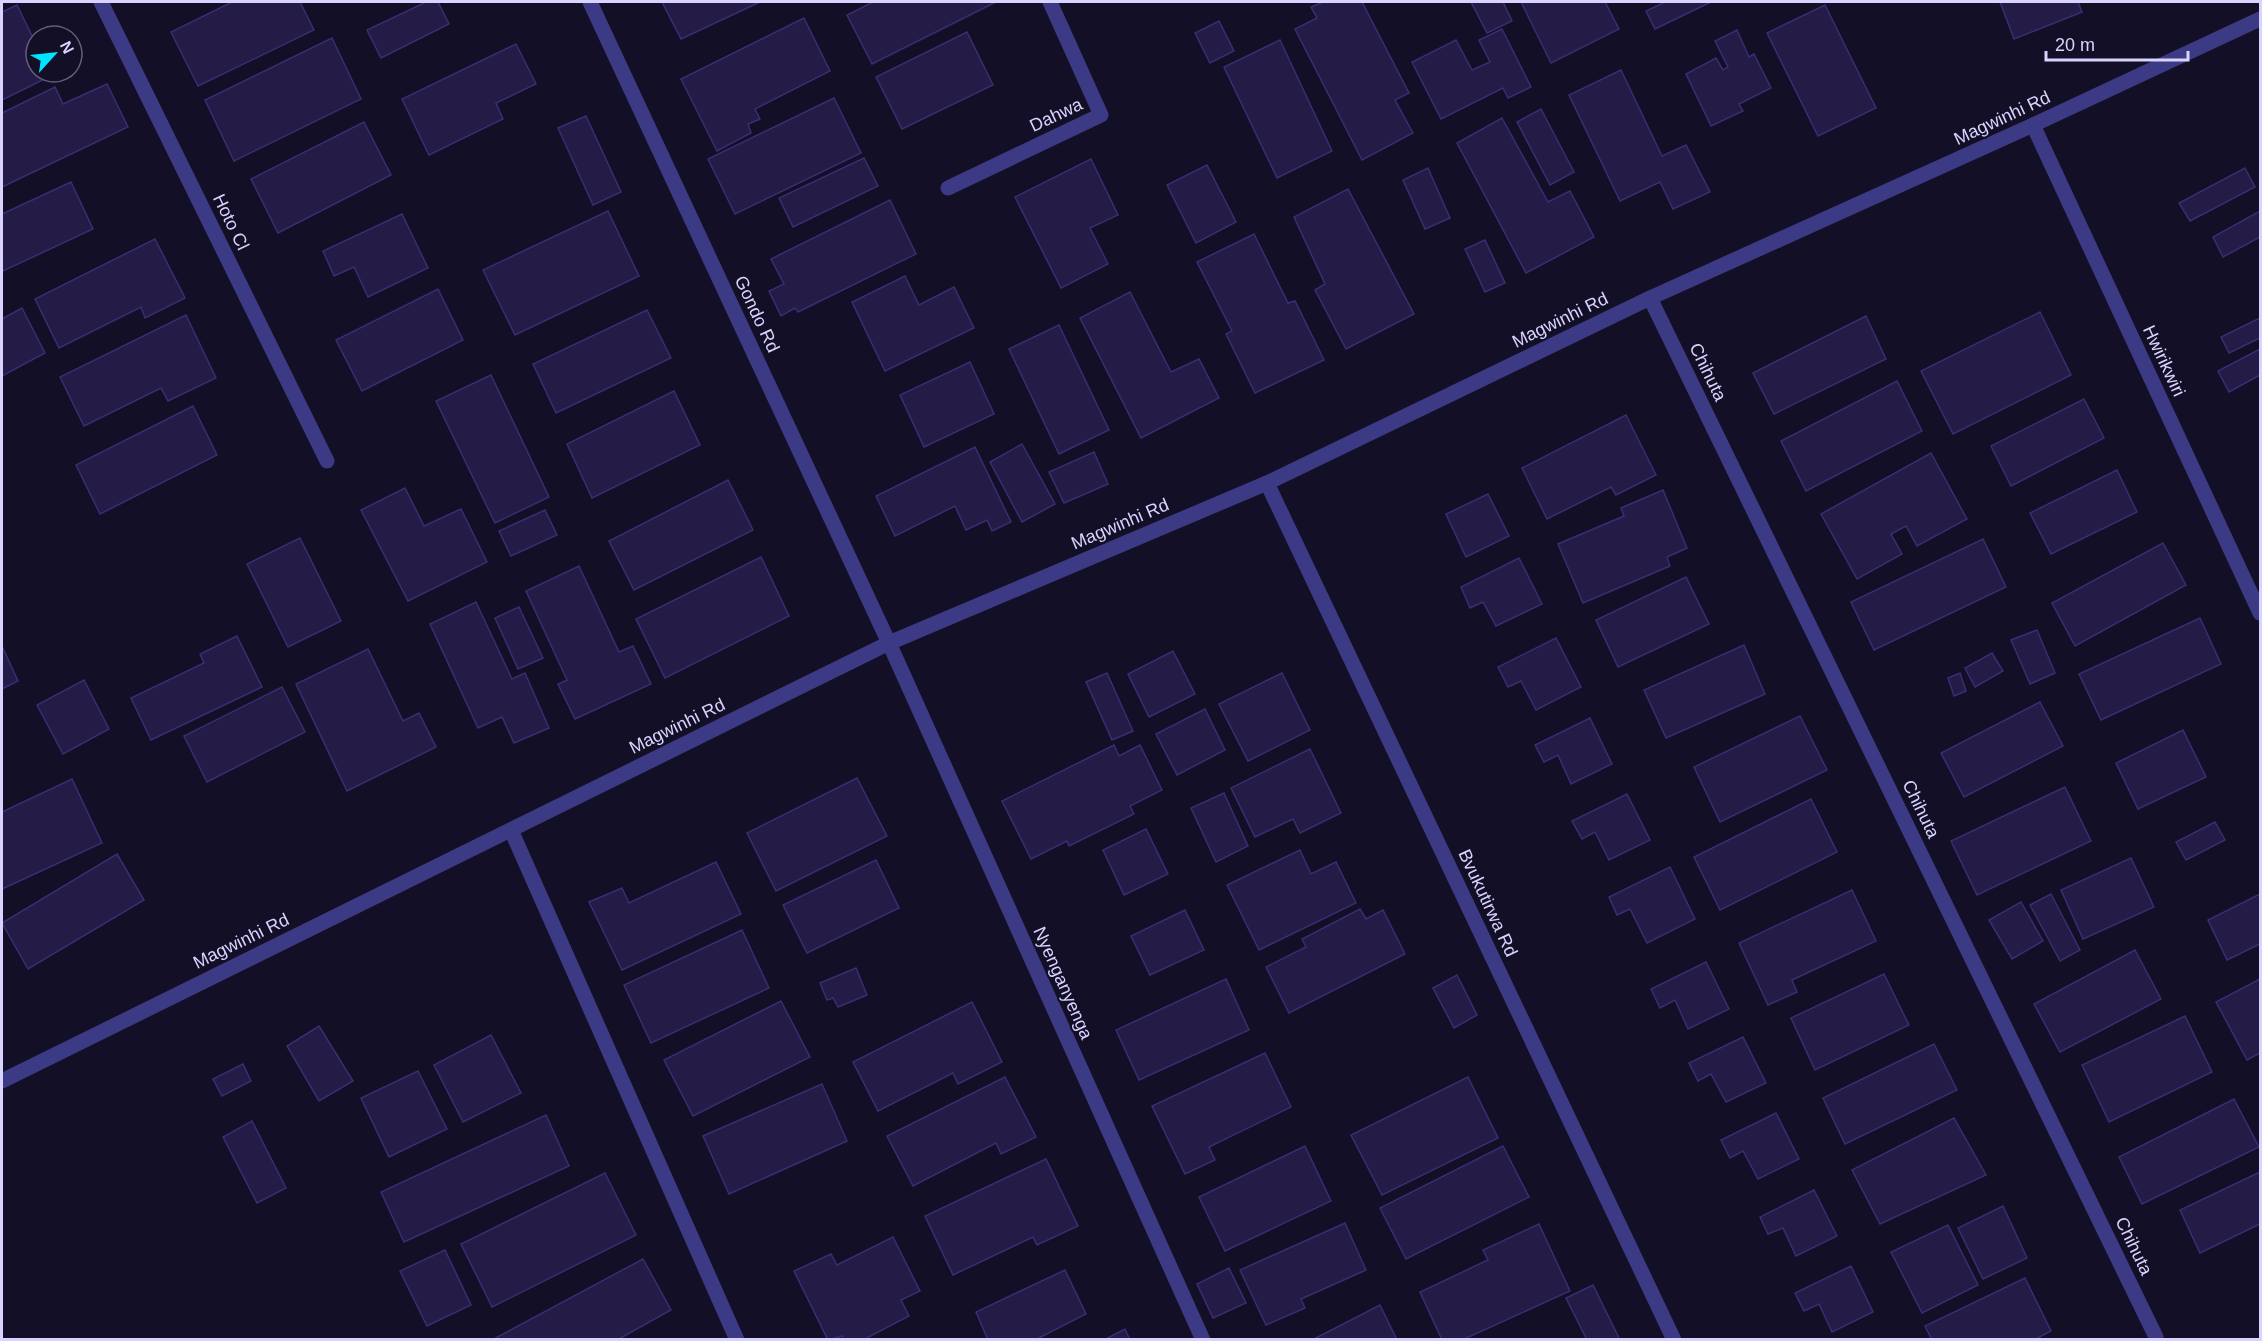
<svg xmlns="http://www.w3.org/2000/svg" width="2262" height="1341" font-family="Arial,sans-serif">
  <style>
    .building { fill: #241b47; stroke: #3b2d73; stroke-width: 1.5 }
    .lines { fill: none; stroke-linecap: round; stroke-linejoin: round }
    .street { stroke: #3d3a85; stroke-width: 15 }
    .labels { text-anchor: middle; stroke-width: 4.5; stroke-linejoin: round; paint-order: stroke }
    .street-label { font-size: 18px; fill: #d9d4ff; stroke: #130f26 }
  </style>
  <rect width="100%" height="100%" fill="#130f26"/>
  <g class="building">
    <path d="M232 2H300L314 30 198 86 171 32Z"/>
    <path d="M426 2H438L449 24 381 58 367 30Z"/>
    <path d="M662 2H760L681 39Z"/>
    <path d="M873 2H996L872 64 847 15Z"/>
    <path d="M1323 2H1362L1409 93 1395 100 1413 133 1362 160 1295 29 1317 18 1311 7Z"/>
    <path d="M1471 2H1503L1512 21 1487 33Z"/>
    <path d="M1521 2H1605L1619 29 1551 63Z"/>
    <path d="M1665 2H1711L1655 29 1646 11Z"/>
    <path d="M2000 2H2078L2082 12 2014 39Z"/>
    <path d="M17 5 36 44V72H49L51 76 2 100V12Z"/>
    <path d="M1825 5 1876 108 1818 136 1767 33Z"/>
    <path d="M804 18 830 71 755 109 760 119 748 124 751 133 717 151 681 79Z"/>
    <path d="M1219 21 1234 51 1210 63 1195 33Z"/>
    <path d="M1502 29 1531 87 1508 98 1503 88 1441 119 1412 62 1456 40 1472 70 1490 62 1479 40Z"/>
    <path d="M1737 30 1749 57 1754 54 1771 88 1739 104 1743 111 1711 126 1686 74 1716 58 1723 70 1728 67 1715 41Z"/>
    <path d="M967 32 993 85 902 129 876 77Z"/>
    <path d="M332 38 361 99 234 161 205 100Z"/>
    <path d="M1280 40 1332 151 1277 178 1224 67Z"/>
    <path d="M516 44 536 84 496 103 503 119 429 155 402 99Z"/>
    <path d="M1621 70 1662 156 1686 145 1710 192 1673 209 1660 182 1620 201 1569 95Z"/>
    <path d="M107 84 128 127 2 187V113L55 87 63 104Z"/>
    <path d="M834 98 861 153 735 214 708 159Z"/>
    <path d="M1541 109 1574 172 1550 185 1517 122Z"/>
    <path d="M586 116 621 192 593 205 558 128Z"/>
    <path d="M1502 118 1548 202 1570 191 1594 237 1526 273 1457 143Z"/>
    <path d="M364 122 391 175 278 233 251 179Z"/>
    <path d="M864 158 878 186 793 227 779 198Z"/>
    <path d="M1091 159 1118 215 1090 228 1108 264 1061 288 1015 197Z"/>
    <path d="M1207 165 1236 222 1196 243 1167 185Z"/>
    <path d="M1428 168 1450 218 1425 229 1403 180Z"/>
    <path d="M2245 168 2255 187 2190 221 2179 203Z"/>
    <path d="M71 182 93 229 3 271 2 267V214Z"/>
    <path d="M1348 189 1414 314 1346 349 1315 290 1325 284 1294 217Z"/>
    <path d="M890 200 916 254 798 312 795 308 781 316 769 291 784 284 771 259Z"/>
    <path d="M608 211 639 276 515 335 483 270Z"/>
    <path d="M2260 211V237L2223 257 2213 237Z"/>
    <path d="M402 214 428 268 368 297 354 267 334 276 323 251Z"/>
    <path d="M1254 234 1288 303 1295 301 1324 360 1255 393 1226 334 1232 331 1197 262Z"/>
    <path d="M155 239 185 298 145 318 141 307 59 348 35 299Z"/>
    <path d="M1485 240 1505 283 1485 292 1465 249Z"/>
    <path d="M905 276 919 305 954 287 974 328 885 371 852 302Z"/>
    <path d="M438 289 463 340 362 391 336 340Z"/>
    <path d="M1130 292 1171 372 1199 359 1219 398 1141 438 1080 318Z"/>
    <path d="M22 308 45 353 2 376V319Z"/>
    <path d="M647 310 671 358 556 413 533 364Z"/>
    <path d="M2040 312 2071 375 1953 434 1921 371Z"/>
    <path d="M186 315 216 378 168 401 161 388 84 426 60 377Z"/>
    <path d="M1866 316 1886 359 1774 414 1753 373Z"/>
    <path d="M2260 318V338L2229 353 2221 337Z"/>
    <path d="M1059 325 1109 430 1059 454 1009 349Z"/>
    <path d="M2260 349V375L2229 392 2218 371Z"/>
    <path d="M970 362 994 414 924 447 900 395Z"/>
    <path d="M491 375 549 497 495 523 436 401Z"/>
    <path d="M1897 381 1922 431 1806 491 1781 441Z"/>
    <path d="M674 391 700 445 592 498 567 444Z"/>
    <path d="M2084 399 2104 438 2011 486 1991 446Z"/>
    <path d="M193 406 217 455 100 514 76 465Z"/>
    <path d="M1626 415 1656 475 1616 495 1611 487 1547 519 1522 468Z"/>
    <path d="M1022 444 1055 504 1022 522 990 462Z"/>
    <path d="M975 447 1011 522 992 531 987 520 966 530 955 506 895 536 876 496Z"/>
    <path d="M1094 452 1108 484 1064 503 1049 472Z"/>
    <path d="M1931 453 1967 519 1917 546 1906 526 1891 534 1902 554 1857 579 1821 514Z"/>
    <path d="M2117 470 2137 512 2051 554 2030 513Z"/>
    <path d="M728 480 753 530 634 590 609 541Z"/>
    <path d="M405 488 424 526 461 509 487 562 408 601 361 510Z"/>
    <path d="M1663 490 1687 548 1667 557 1670 566 1583 603 1558 544 1624 516 1621 508Z"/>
    <path d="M1488 494 1509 536 1466 557 1446 514Z"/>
    <path d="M545 510 557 535 511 556 499 531Z"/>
    <path d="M300 538 341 621 288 647 247 564Z"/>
    <path d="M1983 539 2006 587 1874 650 1851 602Z"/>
    <path d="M2163 543 2186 585 2075 646 2052 603Z"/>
    <path d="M761 557 789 616 665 678 636 619Z"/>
    <path d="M1519 558 1542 604 1496 626 1483 602 1470 608 1461 587Z"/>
    <path d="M579 566 619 652 633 646 651 684 575 719 558 684 567 680 526 591Z"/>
    <path d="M1686 577 1709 624 1618 667 1596 620Z"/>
    <path d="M476 602 512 679 525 673 549 728 514 743 502 717 478 728 430 624Z"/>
    <path d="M519 607 543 658 518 669 495 618Z"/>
    <path d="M2200 618 2221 664 2101 720 2079 674Z"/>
    <path d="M2037 630 2055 673 2030 684 2011 640Z"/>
    <path d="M237 636 262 687 151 740 131 698 204 663 200 654Z"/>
    <path d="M1556 638 1581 687 1536 710 1521 681 1508 687 1498 667Z"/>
    <path d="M1744 645 1765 694 1666 738 1644 690Z"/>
    <path d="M2 646 18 681 2 689Z"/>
    <path d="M368 649 403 721 419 713 436 747 347 791 296 684Z"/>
    <path d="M1173 651 1195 694 1149 717 1128 674Z"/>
    <path d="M1992 653 2003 671 1975 687 1965 668Z"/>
    <path d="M1107 673 1133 731 1112 740 1086 682Z"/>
    <path d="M1282 673 1310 730 1248 761 1219 704Z"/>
    <path d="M1960 673 1966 691 1954 696 1948 678Z"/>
    <path d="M84 680 109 729 63 754 37 705Z"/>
    <path d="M282 687 305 732 207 782 184 736Z"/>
    <path d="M2040 702 2063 746 1964 797 1941 753Z"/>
    <path d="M1205 709 1225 750 1177 775 1156 734Z"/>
    <path d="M1800 716 1827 770 1720 822 1694 767Z"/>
    <path d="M1590 718 1612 764 1571 784 1558 755 1544 762 1535 745Z"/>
    <path d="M2183 730 2206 777 2138 809 2116 763Z"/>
    <path d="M1114 745 1119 756 1140 745 1162 790 1130 806 1134 814 1069 846 1067 841 1031 859 1002 801Z"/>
    <path d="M1310 749 1341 813 1300 833 1293 819 1255 837 1231 788Z"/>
    <path d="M857 778 887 836 776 891 747 833Z"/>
    <path d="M72 779 102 843 2 889V812Z"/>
    <path d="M2065 787 2091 841 1977 895 1951 841Z"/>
    <path d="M1224 793 1248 846 1216 862 1191 808Z"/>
    <path d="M1627 794 1650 840 1609 860 1595 832 1582 839 1572 821Z"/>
    <path d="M1811 799 1837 852 1720 910 1694 857Z"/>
    <path d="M2215 822 2225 840 2186 860 2176 842Z"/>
    <path d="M1146 829 1168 874 1124 895 1103 850Z"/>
    <path d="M1300 850 1311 874 1336 862 1356 903 1259 950 1227 885Z"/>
    <path d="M117 854 144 900 28 969 2 923Z"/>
    <path d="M2131 858 2154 907 2083 939 2061 890Z"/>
    <path d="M876 860 899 908 807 953 783 905Z"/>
    <path d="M716 862 741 914 622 970 589 902 622 888 629 903Z"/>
    <path d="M1670 867 1695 919 1647 943 1630 909 1617 915 1609 897Z"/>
    <path d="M1852 890 1876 941 1792 980 1797 992 1768 1005 1739 943Z"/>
    <path d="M2051 894 2080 950 2060 961 2030 905Z"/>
    <path d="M2260 894V944L2227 960 2208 920Z"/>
    <path d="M2021 902 2043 941 2012 959 1989 920Z"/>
    <path d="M1360 909 1366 919 1383 910 1405 954 1289 1013 1266 967 1306 947 1302 939Z"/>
    <path d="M1185 910 1204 950 1150 975 1131 936Z"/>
    <path d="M742 930 769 988 651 1043 624 985Z"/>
    <path d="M2135 950 2161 999 2060 1052 2034 1004Z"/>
    <path d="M1706 962 1729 1009 1688 1029 1675 1000 1660 1008 1651 989Z"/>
    <path d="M856 968 867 995 838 1007 833 998 827 1000 820 983Z"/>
    <path d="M1884 974 1909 1025 1815 1070 1791 1018Z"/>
    <path d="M1457 975 1477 1015 1454 1028 1433 988Z"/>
    <path d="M1226 979 1249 1030 1139 1080 1116 1030Z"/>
    <path d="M2260 979V1053L2247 1060 2216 1002Z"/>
    <path d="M781 1001 810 1057 693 1116 664 1060Z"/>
    <path d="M972 1002 1002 1062 958 1084 953 1073 878 1111 853 1062Z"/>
    <path d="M2185 1016 2212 1072 2109 1122 2082 1065Z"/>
    <path d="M319 1026 353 1081 319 1101 287 1046Z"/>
    <path d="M491 1035 521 1093 463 1122 434 1065Z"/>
    <path d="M1743 1037 1766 1083 1726 1102 1711 1074 1698 1081 1689 1063Z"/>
    <path d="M1934 1044 1957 1090 1845 1144 1823 1098Z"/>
    <path d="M1265 1053 1291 1107 1209 1147 1215 1160 1185 1174 1152 1106Z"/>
    <path d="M243 1064 251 1081 222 1096 213 1079Z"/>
    <path d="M418 1071 447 1129 389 1157 361 1098Z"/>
    <path d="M1005 1077 1036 1137 1001 1154 996 1143 913 1186 887 1136Z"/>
    <path d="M1468 1077 1498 1138 1382 1195 1351 1135Z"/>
    <path d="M822 1084 847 1141 729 1194 703 1136Z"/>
    <path d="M2234 1099 2259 1147 2142 1204 2119 1157Z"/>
    <path d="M1776 1113 1799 1159 1758 1179 1743 1151 1730 1158 1721 1140Z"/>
    <path d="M546 1115 569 1166 404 1242 381 1192Z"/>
    <path d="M1954 1118 1986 1175 1880 1224 1852 1170Z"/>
    <path d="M252 1121 286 1188 257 1203 223 1137Z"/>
    <path d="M1305 1146 1331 1201 1225 1251 1199 1197Z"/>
    <path d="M1503 1146 1529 1197 1406 1259 1380 1208Z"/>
    <path d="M1046 1159 1078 1226 1037 1245 1033 1237 953 1275 925 1216Z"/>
    <path d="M2260 1172V1224L2200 1253 2180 1210Z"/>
    <path d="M605 1173 636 1235 492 1307 461 1244Z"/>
    <path d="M1814 1190 1837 1236 1796 1256 1783 1228 1768 1234 1760 1217Z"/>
    <path d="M2003 1206 2027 1258 1983 1279 1958 1228Z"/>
    <path d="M1345 1223 1366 1270 1301 1299 1305 1308 1266 1325 1240 1270Z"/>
    <path d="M1539 1224 1570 1291 1462 1340H1442L1420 1292 1488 1260 1483 1250Z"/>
    <path d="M1948 1225 1978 1285 1922 1313 1891 1252Z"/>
    <path d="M893 1237 920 1291 901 1300 909 1316 863 1340H844L842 1336 828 1340 794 1271 831 1254 837 1265Z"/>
    <path d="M445 1250 471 1305 427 1326 400 1271Z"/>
    <path d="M643 1259 671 1310 617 1340H492Z"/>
    <path d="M1851 1266 1873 1312 1832 1332 1819 1304 1804 1311 1795 1293Z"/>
    <path d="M1229 1268 1246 1303 1213 1318 1197 1284Z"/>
    <path d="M1065 1270 1086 1314 1035 1340H988L976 1312Z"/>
    <path d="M2025 1278 2051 1331 2034 1340H1932L1925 1326Z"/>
    <path d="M1593 1285 1620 1340H1587L1566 1298Z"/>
    <path d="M1380 1305 1397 1340H1312Z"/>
    <path d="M1125 1329 1130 1340H1104Z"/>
  </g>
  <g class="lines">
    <g class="street">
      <path d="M101 2 327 461"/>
      <path d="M590 2 889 643 1203 1340"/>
      <path d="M2033 125 2260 613"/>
      <path d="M948 188 1101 115 1050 2"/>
      <path d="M1650 298 2156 1337"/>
      <path d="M1267 483 1674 1340"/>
      <path d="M511 830 737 1340"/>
      <path d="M2 1081 889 643 1267 483 1650 298 2033 125 2260 19"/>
    </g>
  </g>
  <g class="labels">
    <g class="street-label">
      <text transform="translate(1056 115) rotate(-25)" y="6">Dahwa</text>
      <text transform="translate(2002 118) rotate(-25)" y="6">Magwinhi Rd</text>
      <text transform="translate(231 222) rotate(64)" y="6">Hoto Cl</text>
      <text transform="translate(757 314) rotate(65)" y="6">Gondo Rd</text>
      <text transform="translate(1560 320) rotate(-26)" y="6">Magwinhi Rd</text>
      <text transform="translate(2164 361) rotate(65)" y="6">Hwirikwiri</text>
      <text transform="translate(1708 372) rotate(64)" y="6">Chihuta</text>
      <text transform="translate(1120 524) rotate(-23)" y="6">Magwinhi Rd</text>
      <text transform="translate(677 726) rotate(-26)" y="6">Magwinhi Rd</text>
      <text transform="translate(1921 809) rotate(64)" y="6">Chihuta</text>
      <text transform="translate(1488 903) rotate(65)" y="6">Bvukutirwa Rd</text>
      <text transform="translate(241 941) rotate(-26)" y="6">Magwinhi Rd</text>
      <text transform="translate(1063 983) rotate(66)" y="6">Nyenganyenga</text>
      <text transform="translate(2134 1246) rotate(64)" y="6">Chihuta</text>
    </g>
  </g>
  <rect width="2262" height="1341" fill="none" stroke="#d9d4ff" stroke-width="6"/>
  <g transform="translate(54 54) rotate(63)"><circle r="28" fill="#130f26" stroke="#625e7d" stroke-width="1.5"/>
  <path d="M0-4.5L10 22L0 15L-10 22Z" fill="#00e5ff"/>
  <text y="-9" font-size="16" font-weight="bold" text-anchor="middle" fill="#d9d4ff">N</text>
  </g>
  <path d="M2046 51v9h142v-9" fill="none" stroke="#d9d4ff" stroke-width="3"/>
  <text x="2055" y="51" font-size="18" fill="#d9d4ff" stroke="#130f26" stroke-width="4.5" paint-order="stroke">20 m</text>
</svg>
